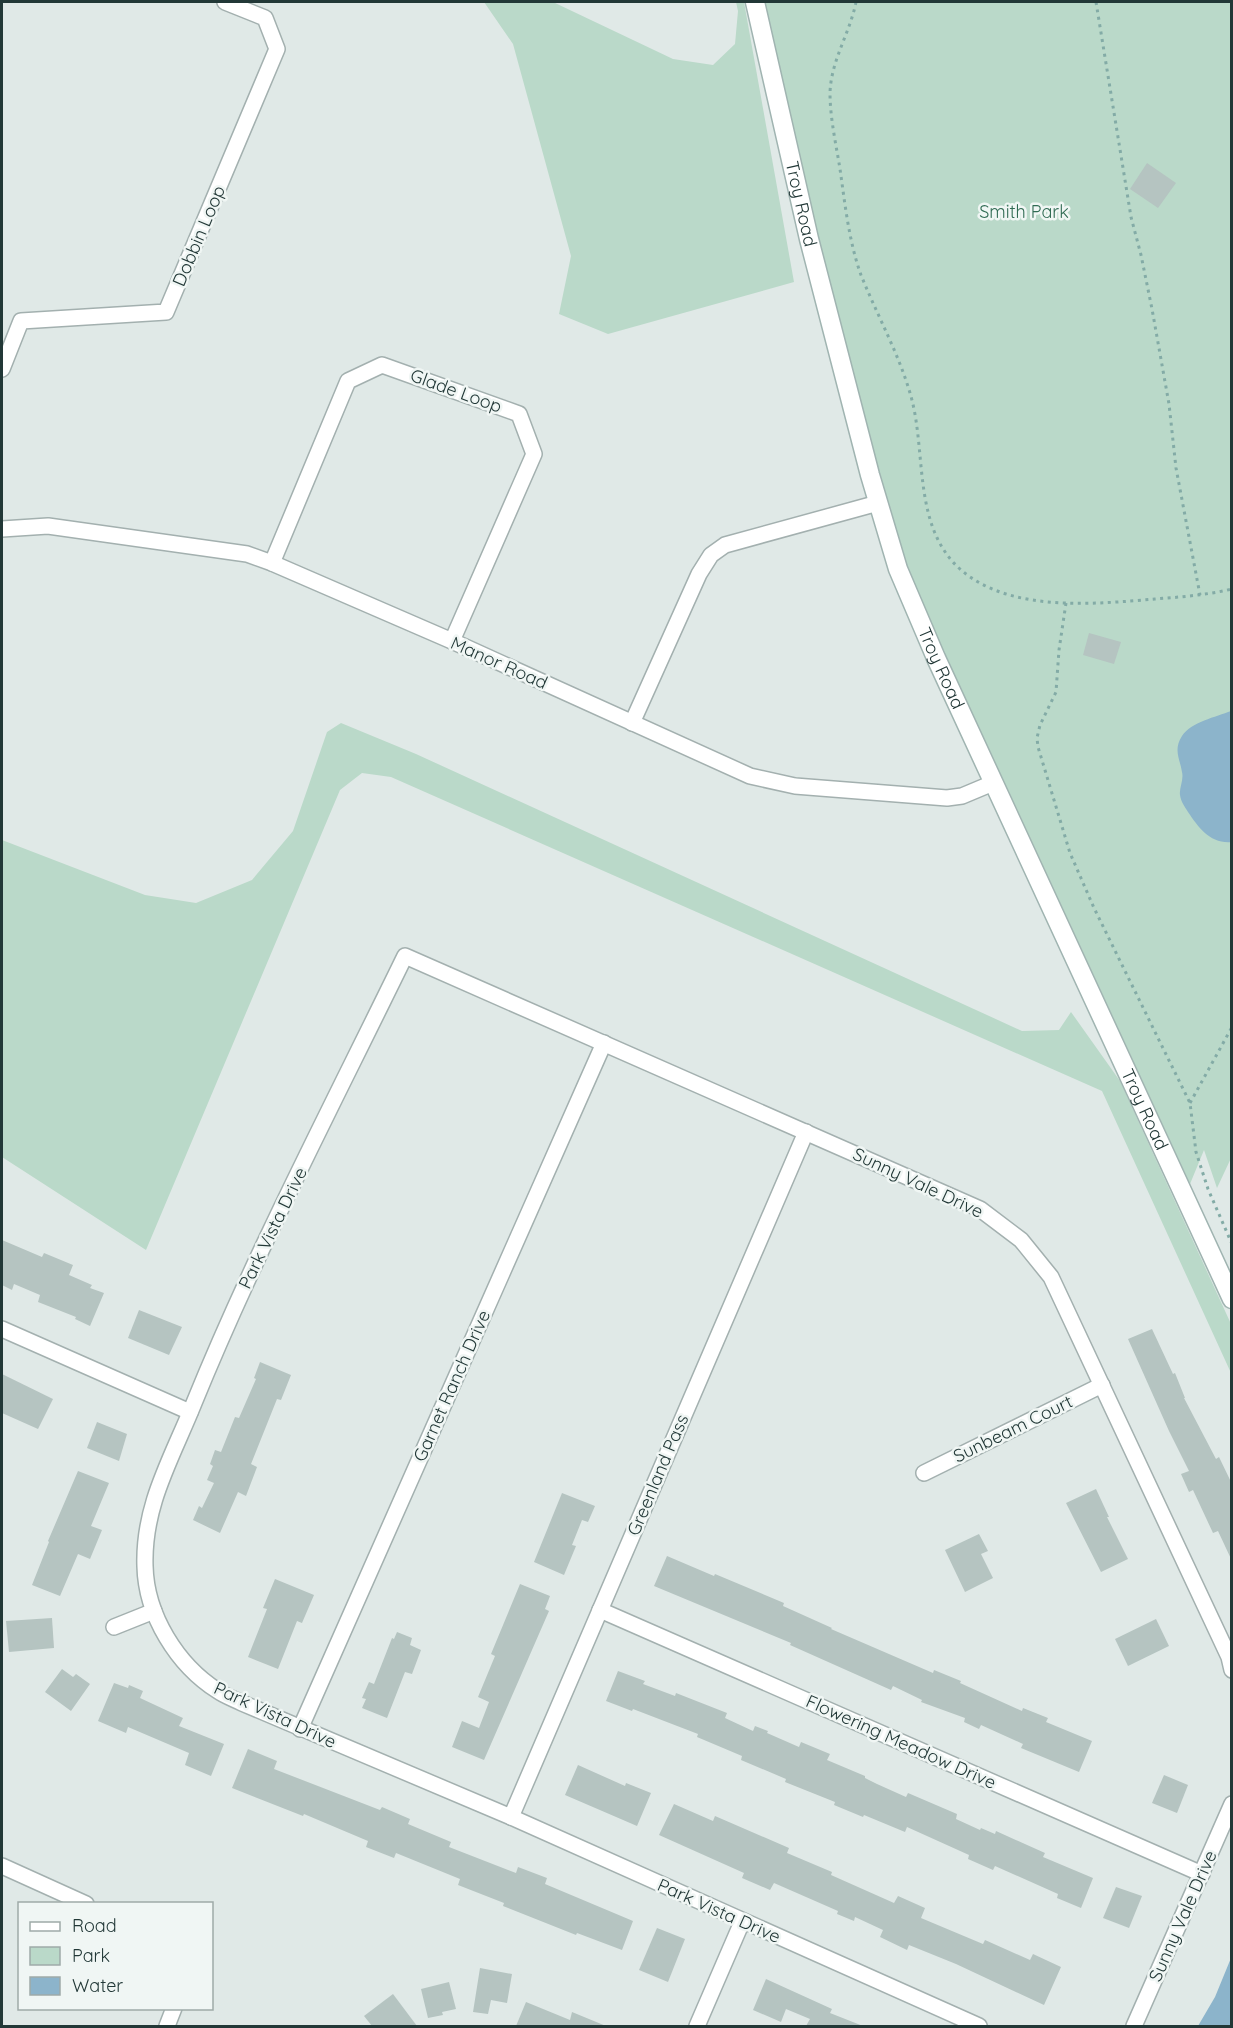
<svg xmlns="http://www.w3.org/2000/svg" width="1233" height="2028" font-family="Quicksand,sans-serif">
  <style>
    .green { fill: #bad9c9 }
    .water { fill: #8cb4cb }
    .building { fill: #b5c4c1 }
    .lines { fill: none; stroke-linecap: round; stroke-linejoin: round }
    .street-casing { stroke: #a3b0af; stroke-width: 18 }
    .secondary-casing { stroke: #a0b4b1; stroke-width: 21 }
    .path { stroke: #83aba6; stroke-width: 3; stroke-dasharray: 3 4.5; stroke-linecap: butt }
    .street { stroke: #fff; stroke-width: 15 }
    .secondary { stroke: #fff; stroke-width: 18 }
    .labels { text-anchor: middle; stroke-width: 5; stroke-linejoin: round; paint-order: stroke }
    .street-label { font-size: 18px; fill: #223837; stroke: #f0f6f4 }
    .park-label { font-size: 18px; fill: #306b53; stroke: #f0f6f4 }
  </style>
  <rect width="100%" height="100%" fill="#e0e9e7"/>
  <g class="green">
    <path d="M484 2H553L673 59 713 65 735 44 738 11 736 2H744L794 282 608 334 559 314 571 256 513 44Z"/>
    <path d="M765 2H1231L1232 1156 1217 1188 1204 1150 1190 1184 897 550 788 126Z"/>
    <path d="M341 723 416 754 1022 1031 1059 1030 1071 1012 1120 1081 1231 1324V1373L1102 1091 391 777 362 773 340 790 146 1250 2 1157V840L145 895 196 903 252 880 293 831 327 732Z"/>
  </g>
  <g class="water">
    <path d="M1231 711 1232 842C1210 844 1199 828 1188 812 1185 807 1181 802 1180 795 1179 788 1184 780 1182 772 1180 759 1173 750 1182 736 1191 722 1216 717 1231 711Z"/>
    <path d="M1231 1958V2026H1198L1215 1997Z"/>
  </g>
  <g class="building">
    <path d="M1147 163 1176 183 1158 208 1130 189Z"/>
    <path d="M1089 633 1121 642 1114 664 1083 655Z"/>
    <path d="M2 1240 42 1257 44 1253 73 1265 69 1275 92 1285 90 1288 104 1293 90 1326 75 1319 76 1317 38 1302 40 1295 14 1284 12 1290 2 1285Z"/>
    <path d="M139 1310 182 1327 169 1355 128 1338Z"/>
    <path d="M1152 1329 1173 1374 1175 1373 1185 1398H1184L1216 1459 1219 1457 1232 1484V1561L1218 1531 1213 1533 1193 1490 1189 1492 1181 1474 1189 1471 1169 1431 1128 1339Z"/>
    <path d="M260 1362 291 1375 281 1400 277 1399 251 1464 257 1467 246 1496 238 1492 220 1533 193 1520 199 1506 202 1508 214 1483 207 1480 213 1466 210 1464 215 1450 221 1452 235 1417 239 1418 256 1379 254 1378Z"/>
    <path d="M2 1374 53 1399 38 1429 2 1413Z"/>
    <path d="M97 1422 127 1434 119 1461 87 1448Z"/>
    <path d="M78 1471 109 1483 91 1526 102 1530 90 1559 78 1554 60 1596 32 1585 49 1542 48 1541Z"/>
    <path d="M1096 1489 1109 1517H1107L1128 1559 1101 1572 1066 1503Z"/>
    <path d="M562 1493 595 1506 588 1522 582 1520 572 1545 576 1546 564 1575 534 1562Z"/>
    <path d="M979 1534 988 1551 981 1554 993 1578 965 1592 945 1550Z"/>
    <path d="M667 1556 714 1576 715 1574 784 1603 783 1606 832 1628 831 1629 933 1673 934 1670 961 1681 960 1683 1022 1711 1023 1708 1048 1718 1046 1722 1092 1741 1079 1772 1021 1748 1023 1744 981 1725 979 1729 964 1722 965 1718 921 1702 922 1700 893 1686 891 1690 790 1645 791 1643 654 1586Z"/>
    <path d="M275 1579 314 1595 302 1623 297 1621 278 1669 248 1657 267 1609 263 1608Z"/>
    <path d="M520 1584 550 1596 545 1609 549 1611 484 1760 452 1747 462 1721 479 1728 489 1702 478 1697 495 1656 491 1654Z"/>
    <path d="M52 1618 54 1648 9 1652 6 1621Z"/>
    <path d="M1156 1619 1169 1646 1128 1666 1115 1639Z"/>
    <path d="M397 1632 412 1638 410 1645 421 1650 412 1674 405 1672 387 1718 362 1708 366 1699 362 1698 369 1682 374 1684 392 1638 394 1639Z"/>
    <path d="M62 1669 73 1677 76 1674 90 1684 71 1711 45 1692Z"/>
    <path d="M618 1671 645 1681 643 1684 675 1696 676 1693 727 1713 725 1718 753 1731 755 1726 768 1731 767 1733 799 1747 801 1742 830 1754 827 1760 865 1776V1778L877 1784 906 1797 908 1793 957 1814 956 1819 980 1830 981 1828 995 1834 996 1831 1045 1853 1043 1857 1093 1878 1081 1908 1057 1898 1058 1894 995 1866 993 1870 968 1859 969 1855 907 1827 905 1832 864 1815 863 1817 834 1805 835 1802 785 1782 786 1779 741 1760 742 1756 697 1737 698 1734 633 1709 632 1711 606 1701Z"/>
    <path d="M114 1683 128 1688 129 1685 143 1691 140 1698 183 1718 179 1726 224 1744 211 1776 185 1765 189 1753 128 1727 126 1733 98 1721Z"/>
    <path d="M248 1749 277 1761 274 1769 380 1810 382 1807 410 1819 408 1824 451 1842 449 1847 516 1873 518 1867 547 1878 545 1884 633 1921 622 1950 577 1933 576 1935 503 1906 504 1903 458 1885 460 1879 396 1853 394 1858 366 1847 368 1841 304 1814 303 1816 232 1788Z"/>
    <path d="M578 1765 625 1786 626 1783 651 1793 637 1826 565 1795Z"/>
    <path d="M1164 1775 1188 1785 1177 1813 1152 1803Z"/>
    <path d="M674 1804 713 1821 715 1816 789 1848 787 1853 832 1872 831 1875 894 1903 898 1896 925 1908 921 1918 983 1944 985 1940 1030 1960 1033 1954 1061 1967 1044 2005 956 1964 909 1945 907 1950 880 1937 883 1930 855 1917 854 1921 837 1914 838 1911 774 1883 770 1890 742 1878 744 1873 659 1835Z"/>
    <path d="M1116 1887 1142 1896 1129 1928 1103 1918Z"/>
    <path d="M657 1928 685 1939 668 1982 639 1970Z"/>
    <path d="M480 1968 512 1974 507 2003 491 2000 488 2014 473 2012Z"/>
    <path d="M766 1979 832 2009 830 2013 863 2026H806L810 2019 786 2009 781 2022 753 2010Z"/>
    <path d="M449 1982 456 2009 442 2012 443 2015 428 2018 421 1989Z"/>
    <path d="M393 1994 417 2026H372L364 2016Z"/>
    <path d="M526 2002 570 2020 572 2012 606 2026H516Z"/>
  </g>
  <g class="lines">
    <g class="street-casing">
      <g id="street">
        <path d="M2 369 21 321 166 312 277 49 265 18 225 2"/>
        <path d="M2 529 48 526 247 554 272 563 452 641 750 776 795 786 947 798 962 796 993 783"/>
        <path d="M272 563 348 381 382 365 519 414 534 454 452 641"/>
        <path d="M632 723 699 574 711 555 725 545 878 503"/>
        <path d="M2 1329 190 1412"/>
        <path d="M924 1473 1102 1385"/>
        <path d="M600 1610 1202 1874"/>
        <path d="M114 1627 154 1611"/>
        <path d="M300 1729 604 1043"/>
        <path d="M511 1817 806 1132"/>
        <path d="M2 1866 86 1904"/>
        <path d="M167 2026 174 2008"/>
        <path d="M697 2026 742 1922"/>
        <path d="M979 2026 511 1817 242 1703C234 1699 225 1696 218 1691 177 1665 146 1615 145 1566 143 1505 172 1458 194 1403 256 1251 333 1104 405 956L980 1209 1021 1240 1051 1277 1229 1657 1232 1670"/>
        <path d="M1134 2026 1232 1804"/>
      </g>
    </g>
    <g class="secondary-casing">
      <g id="secondary">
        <path id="s1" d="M755 2 809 239 870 475 898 569 936 658 1232 1299"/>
      </g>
    </g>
    <g class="path">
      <path d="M856 2C850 33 831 60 830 93 830 118 836 144 840 169 845 204 849 242 861 275 877 315 898 352 910 393 928 452 910 531 966 574 1016 612 1096 604 1155 599 1181 597 1207 595 1232 589"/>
      <path d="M1096 2 1131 217 1141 255 1152 309 1169 404 1176 468 1200 595"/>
      <path d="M1066 603 1059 650 1056 692 1040 725 1037 738 1038 747 1070 853 1094 908 1190 1103 1196 1152 1208 1189 1232 1244"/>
      <path d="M1190 1103 1232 1027"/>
    </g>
    <use href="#street" class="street"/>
    <use href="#secondary" class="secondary"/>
  </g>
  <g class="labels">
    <g class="street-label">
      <text dy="6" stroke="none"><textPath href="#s1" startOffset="207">Troy Road</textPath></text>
      <text transform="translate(199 236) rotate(-67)" y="6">Dobbin Loop</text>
      <text transform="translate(456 391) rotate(20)" y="6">Glade Loop</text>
      <text transform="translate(499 663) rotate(24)" y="6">Manor Road</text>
      <text dy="6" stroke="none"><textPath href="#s1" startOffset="693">Troy Road</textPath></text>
      <text dy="6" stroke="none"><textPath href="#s1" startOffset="1179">Troy Road</textPath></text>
      <text transform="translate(918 1183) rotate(25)" y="6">Sunny Vale Drive</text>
      <text transform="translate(273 1228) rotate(-64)" y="6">Park Vista Drive</text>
      <text transform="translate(452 1386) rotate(-66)" y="6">Garnet Ranch Drive</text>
      <text transform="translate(1013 1429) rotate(-26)" y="6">Sunbeam Court</text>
      <text transform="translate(658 1475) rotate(-67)" y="6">Greenland Pass</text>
      <text transform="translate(275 1715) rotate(25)" y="6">Park Vista Drive</text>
      <text transform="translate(901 1742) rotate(24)" y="6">Flowering Meadow Drive</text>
      <text transform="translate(719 1911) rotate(24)" y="6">Park Vista Drive</text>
      <text transform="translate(1183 1916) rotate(-66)" y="6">Sunny Vale Drive</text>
    </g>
    <g class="park-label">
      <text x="1024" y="218">Smith Park</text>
    </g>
  </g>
  <rect width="1233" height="2028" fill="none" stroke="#223837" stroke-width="6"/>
  <rect x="18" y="1902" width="195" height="108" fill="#f0f6f4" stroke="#9eaaa8" stroke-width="1.5"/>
  <rect x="30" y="1922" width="30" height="9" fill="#ffffff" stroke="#9eaaa8" stroke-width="1.5"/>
  <text x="72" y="1932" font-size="18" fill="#223837">Road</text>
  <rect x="30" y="1947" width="30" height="18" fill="#bad9c9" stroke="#9eaaa8" stroke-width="1.5"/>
  <text x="72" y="1962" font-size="18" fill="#223837">Park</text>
  <rect x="30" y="1977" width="30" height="18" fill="#8cb4cb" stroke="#9eaaa8" stroke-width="1.5"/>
  <text x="72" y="1992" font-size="18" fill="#223837">Water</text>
</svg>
